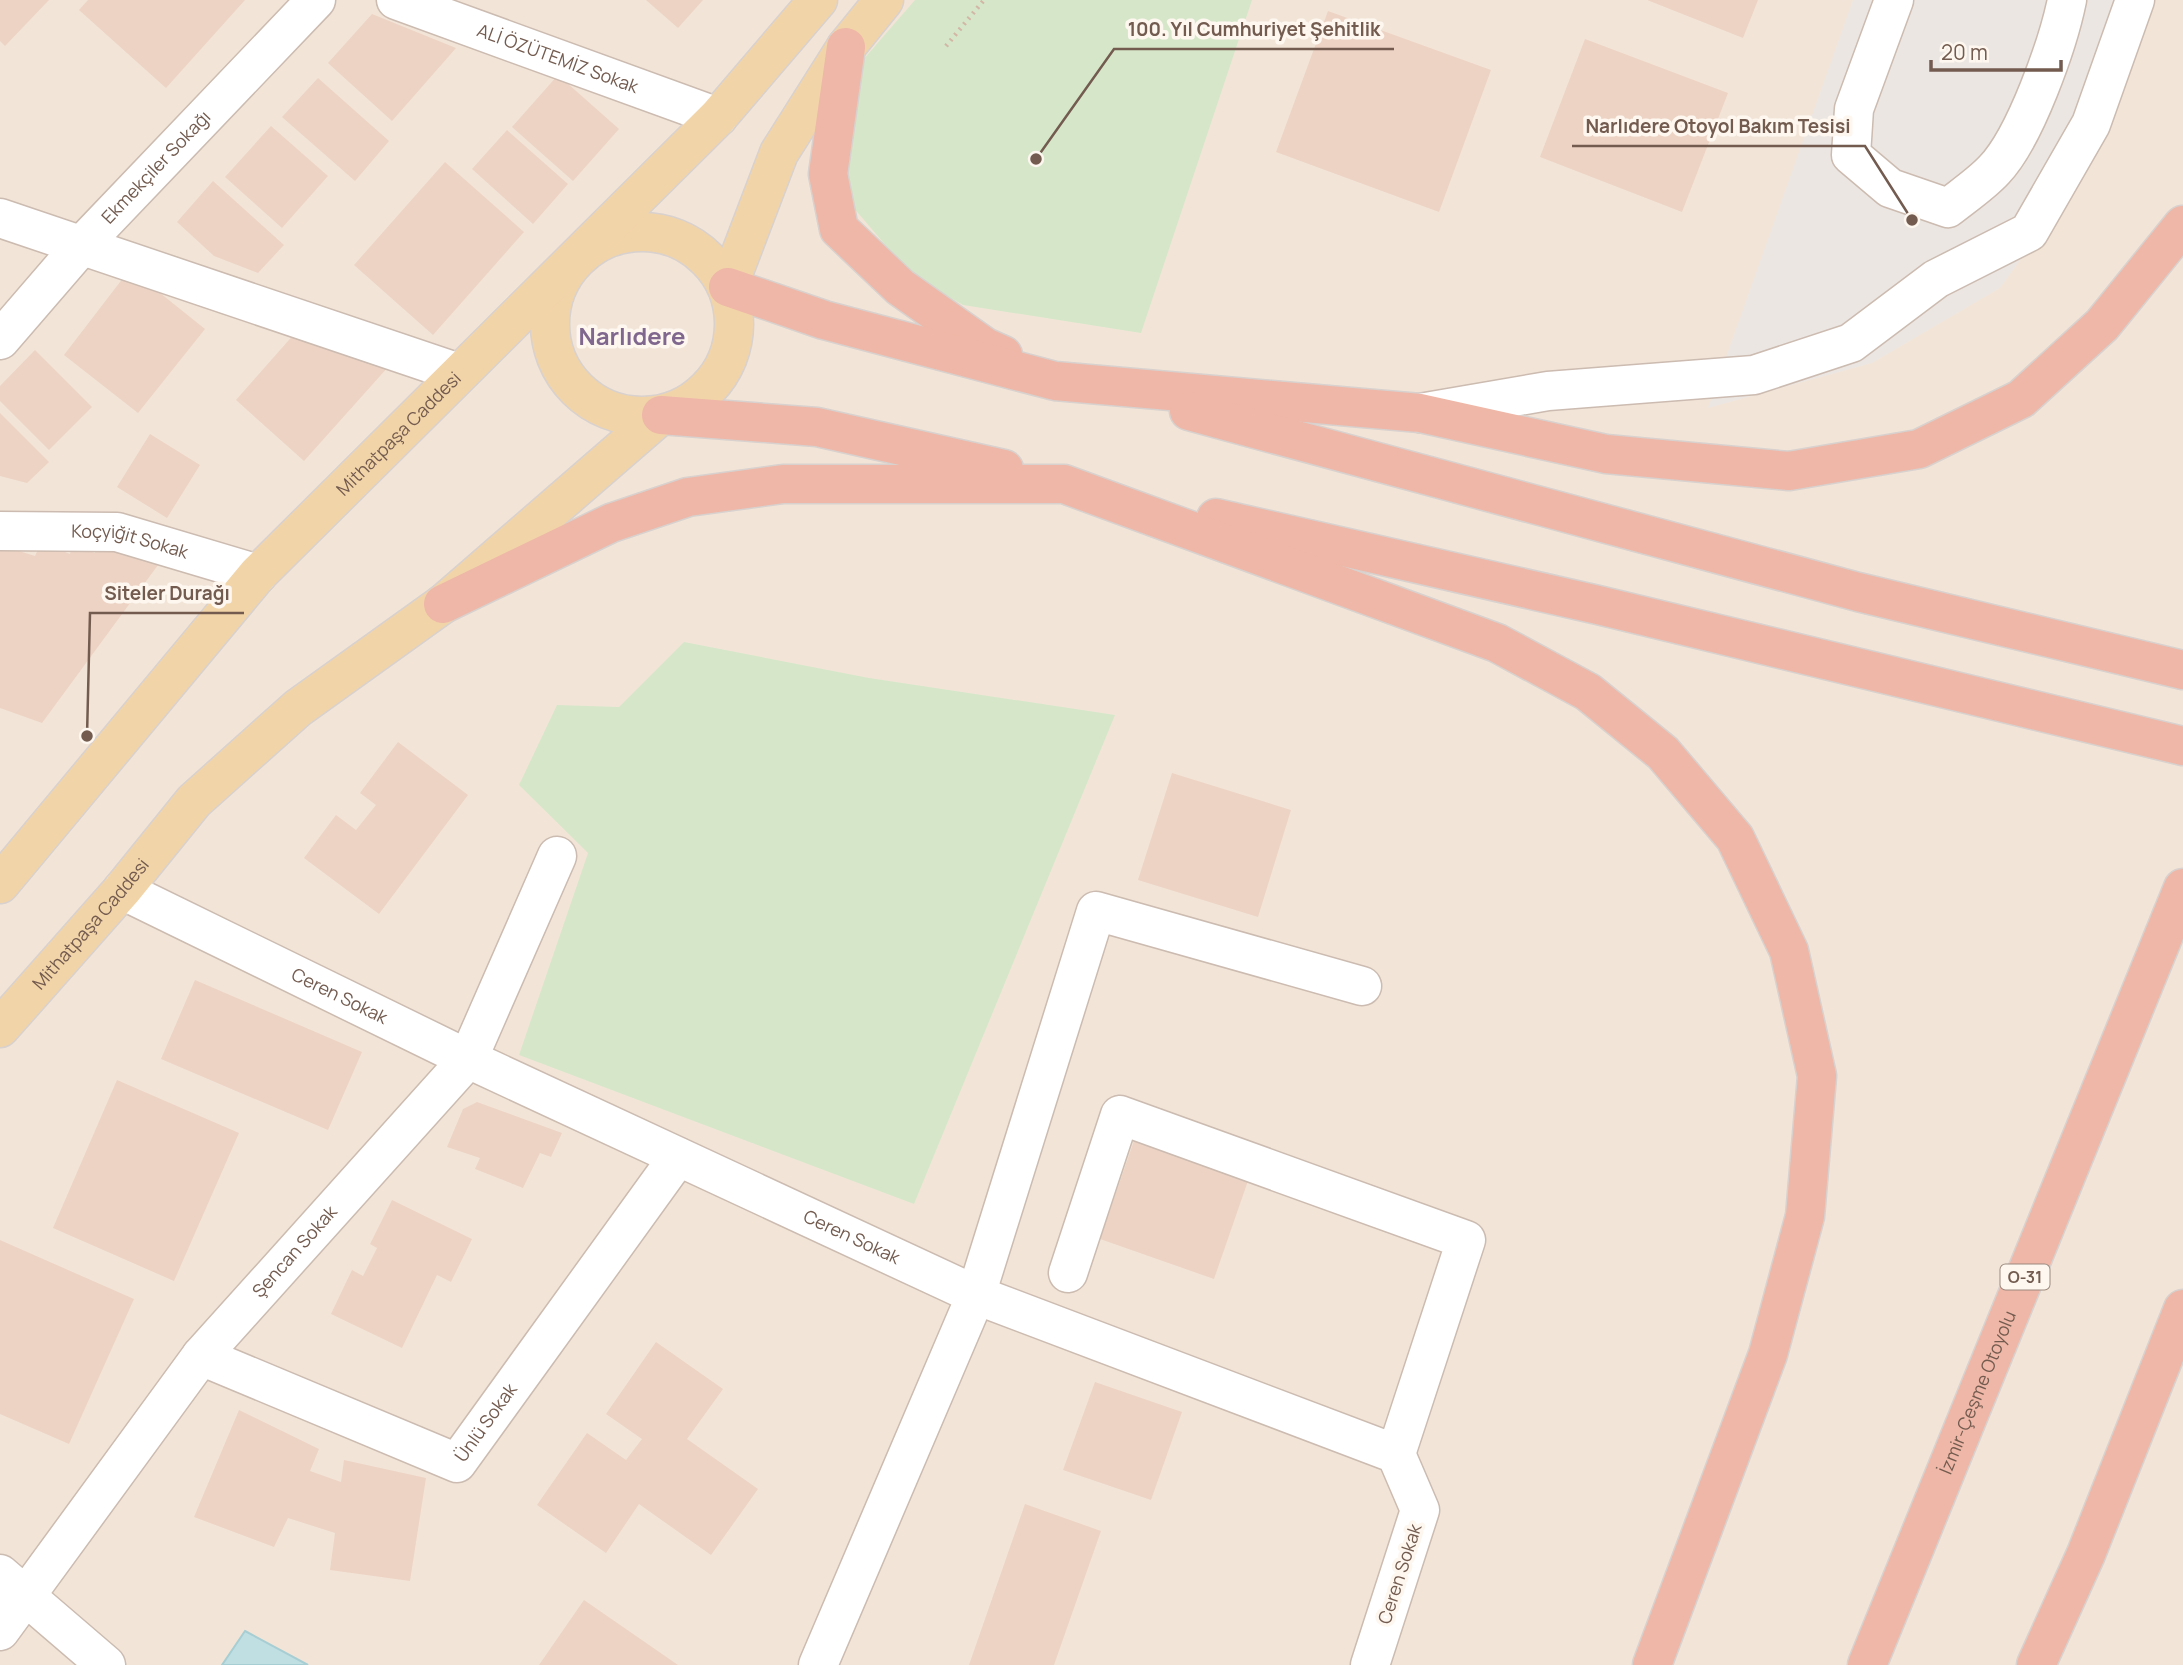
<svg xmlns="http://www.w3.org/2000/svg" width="2183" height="1665" font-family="Manrope,sans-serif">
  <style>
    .residential { fill: #f2e5d8 }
    .industrial { fill: #ece6e2 }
    .green { fill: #d6e7c9 }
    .water { fill: #bfdfe3; stroke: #a7ced3; stroke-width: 2 }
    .building { fill: #edd3c4 }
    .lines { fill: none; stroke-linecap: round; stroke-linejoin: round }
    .minor-casing { stroke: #ccbbb0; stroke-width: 41 }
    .major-casing { stroke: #d8d1ce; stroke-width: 41 }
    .highway-casing { stroke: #d8d1ce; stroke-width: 41 }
    .path { stroke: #d2b6a6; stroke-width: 4.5; stroke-dasharray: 2 5; stroke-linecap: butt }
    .minor { stroke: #fff; stroke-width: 38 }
    .major { stroke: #f2d4a9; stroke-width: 38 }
    .highway { stroke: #eeb7a7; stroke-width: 38 }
    .labels { text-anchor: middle; stroke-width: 7; stroke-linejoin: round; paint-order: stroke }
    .shield { fill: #fdf7f0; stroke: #9c8a7f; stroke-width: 2 }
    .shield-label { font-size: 16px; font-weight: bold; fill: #735b4f }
    .street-label { font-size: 18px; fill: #735b4f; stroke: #fdf7f0 }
    .district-label { font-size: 24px; font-weight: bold; fill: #80678e; stroke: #fdf7f0 }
    .leader { fill: none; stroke: #735b4f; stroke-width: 2.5 }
    .callout-dot { fill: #735b4f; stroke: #fdf7f0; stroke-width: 2.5 }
    .callout-label { font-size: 19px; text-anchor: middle; font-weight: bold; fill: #735b4f; stroke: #fdf7f0; stroke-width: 7; stroke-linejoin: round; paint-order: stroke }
  </style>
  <rect width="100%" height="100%" fill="#fbf3e9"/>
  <rect class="residential" x="0" y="0" width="2183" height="1665"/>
  <path class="industrial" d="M1853 0H2148L2098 153 2000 288 1872 363 1708 408Z"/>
  <g class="green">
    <path d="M915 0H1252L1141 333 963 305 912 276 852 206 843 135 862 61Z"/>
    <path d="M684 642 869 678 1115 715 914 1204 519 1055 588 853 519 785 557 705 619 707Z"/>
  </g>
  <path class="water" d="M245 1631 308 1665H222Z"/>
  <g class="building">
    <path d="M0 0H49L5 46 0 41Z"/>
    <path d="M88 0H245L166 88 79 10Z"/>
    <path d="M646 0H703L678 28Z"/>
    <path d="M1647 0H1758L1743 38Z"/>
    <path d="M1328 11 1491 70 1439 212 1276 152Z"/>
    <path d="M372 14 456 48 392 121 328 63Z"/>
    <path d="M1585 39 1728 93 1682 212 1540 157Z"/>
    <path d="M558 75 619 129 573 181 512 127Z"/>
    <path d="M318 78 389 141 355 181 282 117Z"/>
    <path d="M271 126 328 176 282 228 225 177Z"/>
    <path d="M507 130 568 184 533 224 472 169Z"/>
    <path d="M445 162 524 232 433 335 354 265Z"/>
    <path d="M213 181 284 245 258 273 214 256 177 222Z"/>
    <path d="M130 269 205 329 138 413 64 355Z"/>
    <path d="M296 332 389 366 304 461 236 400Z"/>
    <path d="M35 350 92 407 49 450 0 401V386Z"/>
    <path d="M0 413 49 462 27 483 0 476Z"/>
    <path d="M150 434 200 465 167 518 117 487Z"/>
    <path d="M98 541 158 565 42 723 0 708V545L35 556 41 543 70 554 72 545 95 553Z"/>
    <path d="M398 742 468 795 379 914 304 858 336 815 356 830 376 805 360 793Z"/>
    <path d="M1172 773 1291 810 1258 917 1138 880Z"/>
    <path d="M195 980 362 1052 328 1130 161 1059Z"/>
    <path d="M117 1080 239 1133 174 1281 53 1228Z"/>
    <path d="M477 1102 562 1133 551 1157 540 1153 523 1188 475 1169 480 1158 447 1147 463 1109Z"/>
    <path d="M1136 1135 1250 1175 1214 1279 1100 1239Z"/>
    <path d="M392 1200 472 1239 451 1282 437 1275 402 1348 331 1314 352 1270 363 1276 377 1248 370 1244Z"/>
    <path d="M0 1240 134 1299 69 1444 0 1414Z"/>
    <path d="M656 1342 723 1389 687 1439 758 1489 711 1555 639 1504 606 1553 537 1505 587 1433 626 1460 642 1439 606 1414Z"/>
    <path d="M1095 1382 1182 1412 1151 1500 1063 1470Z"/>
    <path d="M239 1410 319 1449 310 1471 341 1482 344 1460 426 1478 410 1581 330 1570 335 1533 288 1518 274 1547 194 1517Z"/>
    <path d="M1025 1504 1101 1531 1054 1665H969Z"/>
    <path d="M584 1600 678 1665H539Z"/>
  </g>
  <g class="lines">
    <g class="minor-casing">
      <g id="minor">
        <path id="s1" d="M396 0 718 117"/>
        <path d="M1894 0 1854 109 1851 155 1890 188 1948 208C1963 196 1981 184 1994 170 2025 138 2058 44 2067 0"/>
        <path d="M0 218 459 373"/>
        <path id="s2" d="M0 340 82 245 316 0"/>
        <path d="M1420 413 1548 391 1754 375 1851 343 1936 279 2029 232 2091 124 2135 0"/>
        <path id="s3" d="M0 531 117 532 258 574"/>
        <path id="s4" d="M122 890 468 1059 976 1295 1396 1454 1420 1510 1370 1665"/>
        <path d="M1068 1273 1120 1115 1466 1240 1396 1454"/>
        <path id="s5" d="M201 1356 457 1463 678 1157"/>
        <path d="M0 1574 106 1665"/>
        <path id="s6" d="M0 1631 201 1356 468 1059 557 856"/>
        <path d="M818 1665 976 1295 1096 911 1362 986"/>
      </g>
    </g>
    <g class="major-casing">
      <g id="major">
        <circle cx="642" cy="324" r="92"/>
        <path d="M728 287 779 153 846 47 884 0"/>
        <path id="s7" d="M0 884 258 574 718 117 818 0"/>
        <path id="s8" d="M0 1028 122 890 194 801 298 708 443 604 661 415"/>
      </g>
    </g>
    <g class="highway-casing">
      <g id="highway">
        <path d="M846 47 828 174 839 229 900 287 985 347 1003 355"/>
        <path d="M728 287 824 320 1055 381 1420 413 1606 454 1789 471 1919 449 2021 399 2102 325 2183 225"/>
        <path d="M1189 411 1858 592 2183 670"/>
        <path d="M661 415 817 427 1004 469"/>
        <path d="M1216 518 1598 605 2183 746"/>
        <path d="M443 604 611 523 688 497 783 484H1064L1497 643 1588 692 1663 753 1735 838 1789 951 1817 1076 1805 1216 1768 1354 1652 1665"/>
        <path id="s9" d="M1867 1665 2183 888"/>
        <path d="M2036 1665 2086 1554 2183 1309"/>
      </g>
    </g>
    <path class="path" d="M946 46 984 0"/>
    <use href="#minor" class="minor"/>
    <use href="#major" class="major"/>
    <use href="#highway" class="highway"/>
  </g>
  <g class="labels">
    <rect class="shield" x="2000.5" y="1264.5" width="49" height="25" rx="5"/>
    <g class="shield-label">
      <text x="2025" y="1283">O-31</text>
    </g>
    <g class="street-label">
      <text dy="6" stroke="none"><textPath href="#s1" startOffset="172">ALİ ÖZÜTEMİZ Sokak</textPath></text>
      <text dy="6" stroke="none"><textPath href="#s2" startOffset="233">Ekmekçiler Sokağı</textPath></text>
      <text dy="6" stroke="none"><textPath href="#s7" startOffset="602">Mithatpaşa Caddesi</textPath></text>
      <text dy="6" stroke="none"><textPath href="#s3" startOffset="131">Koçyiğit Sokak</textPath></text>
      <text dy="6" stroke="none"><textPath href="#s8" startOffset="138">Mithatpaşa Caddesi</textPath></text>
      <text dy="6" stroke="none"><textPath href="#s4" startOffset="242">Ceren Sokak</textPath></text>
      <text dy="6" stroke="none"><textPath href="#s4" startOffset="808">Ceren Sokak</textPath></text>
      <text dy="6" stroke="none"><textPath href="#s6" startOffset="481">Şencan Sokak</textPath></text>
      <text dy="6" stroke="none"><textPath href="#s9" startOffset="294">İzmir-Çeşme Otoyolu</textPath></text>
      <text dy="6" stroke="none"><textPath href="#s5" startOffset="327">Ünlü Sokak</textPath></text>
      <text transform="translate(1400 1574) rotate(-72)" y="6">Ceren Sokak</text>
    </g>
    <g class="district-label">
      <text x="632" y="345">Narlıdere</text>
    </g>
  </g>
  <path class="leader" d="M1036 159L1114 49H1394M1912 220L1865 146H1572M87 736L90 613H244"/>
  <g class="callout-dot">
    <circle cx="1036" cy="159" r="7"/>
    <circle cx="1912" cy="220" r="7"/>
    <circle cx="87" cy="736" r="7"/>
  </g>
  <g class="callout-label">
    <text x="1254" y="36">100. Yıl Cumhuriyet Şehitlik</text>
    <text x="1718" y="133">Narlıdere Otoyol Bakım Tesisi</text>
    <text x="167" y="600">Siteler Durağı</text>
  </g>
  <path d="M1931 60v10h130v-10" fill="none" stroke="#735b4f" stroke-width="3.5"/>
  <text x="1941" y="60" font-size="21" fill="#735b4f" stroke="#fdf7f0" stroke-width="5" paint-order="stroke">20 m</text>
</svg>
